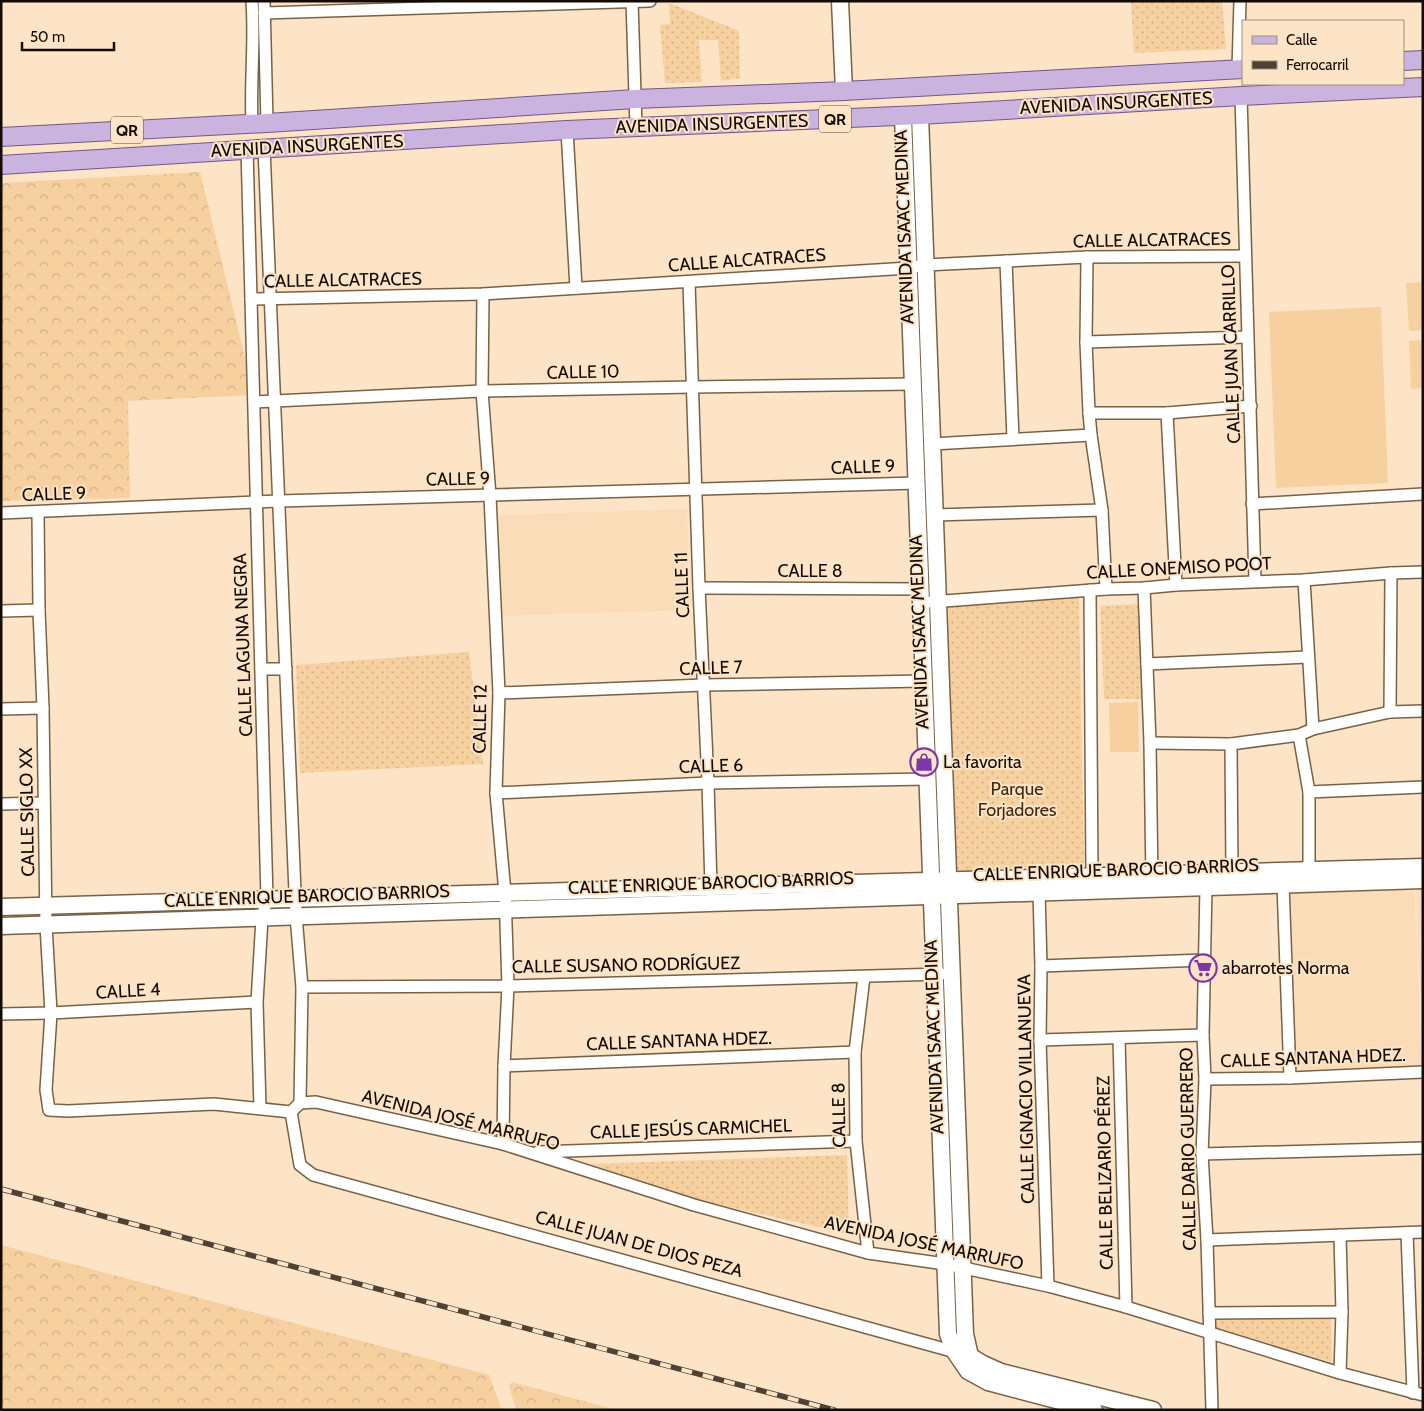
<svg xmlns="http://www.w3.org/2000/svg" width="1424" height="1411" font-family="Cabin,sans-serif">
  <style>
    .built { fill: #fadcb8 }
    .grass { fill: url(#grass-dots) }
    .forest { fill: url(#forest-crowns) }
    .garden { fill: #f7d0a0 }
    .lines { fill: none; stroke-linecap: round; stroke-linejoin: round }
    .street-casing { stroke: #776247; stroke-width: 14 }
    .secondary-casing { stroke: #776247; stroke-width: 19 }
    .primary-casing { stroke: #745784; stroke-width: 20 }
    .street { stroke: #fff; stroke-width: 11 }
    .secondary { stroke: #fff; stroke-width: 16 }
    .primary { stroke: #cbb3df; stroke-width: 18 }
    .rail-casing { stroke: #4e4235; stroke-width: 5.5 }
    .rail { stroke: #fde4c7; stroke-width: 4; stroke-dasharray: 11; stroke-linecap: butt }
    .labels { text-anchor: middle; stroke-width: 4; stroke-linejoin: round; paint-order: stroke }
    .shield { fill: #fde4c7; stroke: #594c3e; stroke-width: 1 }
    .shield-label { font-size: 16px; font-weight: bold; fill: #130b03 }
    .street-label { font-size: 18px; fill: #130b03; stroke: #fde4c7 }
    .poi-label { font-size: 18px; fill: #130b03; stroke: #fde4c7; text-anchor: start }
    .park-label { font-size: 18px; fill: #3e290d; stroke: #fde4c7 }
  </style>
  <defs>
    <pattern id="grass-dots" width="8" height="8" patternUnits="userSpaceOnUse" patternTransform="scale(1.25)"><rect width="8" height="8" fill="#f7d0a0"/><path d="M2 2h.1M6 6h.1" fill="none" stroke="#d3b188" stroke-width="1.8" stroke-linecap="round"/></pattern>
    <pattern id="forest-crowns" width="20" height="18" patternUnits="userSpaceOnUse" patternTransform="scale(1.25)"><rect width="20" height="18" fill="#f7d0a0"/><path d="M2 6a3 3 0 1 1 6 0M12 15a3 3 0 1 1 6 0" fill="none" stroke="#d3b188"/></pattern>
  </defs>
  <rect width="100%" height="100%" fill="#fde4c7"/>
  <g class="built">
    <path d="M687 509 690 610 502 616 499 515Z"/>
    <path d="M1416 884H1423V1064Z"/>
    <path d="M1414 885 1422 1065 1295 1070 1288 890Z"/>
  </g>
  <g class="grass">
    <path d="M1131 1H1222L1226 49 1134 53Z"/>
    <path d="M669 3 739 31 740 78 721 81 718 40H699L702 82 665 83 660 25 670 24Z"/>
    <path d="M1079 597 1084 864 952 872 948 603Z"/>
    <path d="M1142 604 1144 699H1104L1100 606Z"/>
    <path d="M469 652 483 764 300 773 296 665Z"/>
    <path d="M847 1155 849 1234 695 1199 590 1164Z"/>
    <path d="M1331 1319 1332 1362 1216 1328V1320Z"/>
  </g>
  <g class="forest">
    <path d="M200 172 254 395 128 401 130 498 1 501V183Z"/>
    <path d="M1 1245 489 1375 502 1410H1Z"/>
    <path d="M512 1382 617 1410H516L509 1386Z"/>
  </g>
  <g class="garden">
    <path d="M1423 282V330L1409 331 1406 283Z"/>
    <path d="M1381 307 1388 483 1276 488 1269 312Z"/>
    <path d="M1423 340V388L1411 389 1409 341Z"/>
    <path d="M1138 702 1139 752H1110L1109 703Z"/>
  </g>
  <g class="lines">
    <g class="street-casing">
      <g id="street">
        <path d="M264 1 267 123"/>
        <path d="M632 1 636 127"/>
        <path d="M264 13 650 1"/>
        <path d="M1238 69 1240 1"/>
        <path d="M1241 96 1255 581"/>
        <path d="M252 123C250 83 255 42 252 1"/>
        <path d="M567 130 576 288"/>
        <path d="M247 149 267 899 262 918 257 1002 260 1108"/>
        <path d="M1087 257 1086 342 1089 413 1091 435 1102 510 1106 589"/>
        <path d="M1006 261 1013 439"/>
        <path d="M689 282 699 588 708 783 711 887"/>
        <path d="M483 294 482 391 490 496 499 693 496 793 505 893 508 986 504 1066 503 1144"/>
        <path d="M251 299 483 294 909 268 925 265 1087 257 1245 256"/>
        <path d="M1086 342 1247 337"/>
        <path d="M254 402 482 391 693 387 913 384"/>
        <path d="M1089 413H1167L1251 406"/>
        <path d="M1167 413 1176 585"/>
        <path d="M932 444 1091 435"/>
        <path d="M1252 504 1423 494"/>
        <path d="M38 512 39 610 43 708 46 925 51 1013 46 1090 49 1110 68 1111 214 1104 291 1112 300 1103 302 987 296 916 264 148"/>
        <path d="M1 513 279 501 917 483"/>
        <path d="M935 515 1102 510"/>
        <path d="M1304 580 1313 729"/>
        <path d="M699 588 920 589"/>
        <path d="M1144 588 1150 743 1152 881"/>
        <path d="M1090 590 1092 876"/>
        <path d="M931 602 1106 589 1144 588 1176 585 1304 580 1391 573 1423 572"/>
        <path d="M1 611 39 610"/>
        <path d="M1147 664 1308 657"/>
        <path d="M261 669H286"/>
        <path d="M499 693 704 685 924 681"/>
        <path d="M1 709 43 708"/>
        <path d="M1390 712 1391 573"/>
        <path d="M1299 735 1309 792V870"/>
        <path d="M1150 743 1231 744 1299 735 1313 729 1390 712 1423 711"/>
        <path d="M1231 744 1232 872"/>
        <path d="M1309 792 1423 787"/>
        <path d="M496 793 708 783 927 779"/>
        <path d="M1 804 44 803"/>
        <path d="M1283 884 1290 1078"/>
        <path d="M1206 887 1203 1035 1205 1079 1202 1154 1207 1240 1212 1410"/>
        <path d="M1039 892 1041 966 1040 1040 1048 1286"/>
        <path d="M1041 966 1204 960"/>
        <path d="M864 977 855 1052 856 1141 868 1253"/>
        <path d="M302 987 508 986 942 974"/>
        <path d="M1 1014 51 1013 257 1002"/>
        <path d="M1119 1038 1126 1307"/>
        <path d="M1040 1040 1203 1035"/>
        <path d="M504 1066 855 1052"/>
        <path d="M1205 1079 1290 1078 1423 1072"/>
        <path d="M300 1103 316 1102 503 1144 694 1205 868 1253 945 1264 1048 1286 1126 1307 1340 1373 1423 1395"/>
        <path d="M291 1112 300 1165 313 1175 959 1353"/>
        <path d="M538 1152 856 1141"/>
        <path d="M1202 1154 1423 1148"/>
        <path d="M1407 1233 1413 1393"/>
        <path d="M1340 1235 1342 1312 1340 1373"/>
        <path d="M1207 1240 1423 1232"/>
        <path d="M1209 1313 1342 1312"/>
      </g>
    </g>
    <g class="secondary-casing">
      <g id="secondary">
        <path d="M840 1 844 91"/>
        <path d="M920 115 965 1334 970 1356 983 1364 1001 1372 1153 1410"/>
        <path d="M903 116 948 1334 955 1352 968 1371 988 1382 1094 1410"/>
        <path d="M1 907 1423 867"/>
        <path d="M1 926 1423 880"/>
      </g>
    </g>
    <g class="primary-casing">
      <g id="primary">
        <path d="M1403 61 1423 60"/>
        <path d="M1 137 267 123 635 99 844 91 1243 69"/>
        <path d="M1 165 567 130 920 115 1241 96 1423 87"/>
      </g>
    </g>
    <use href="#street" class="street"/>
    <use href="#secondary" class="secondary"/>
    <use href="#primary" class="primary"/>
    <g class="rail-casing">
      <path id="rail" d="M1 1189 834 1410"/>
    </g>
    <use href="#rail" class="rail"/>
  </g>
  <defs>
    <g id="shop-ring" transform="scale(1.4375)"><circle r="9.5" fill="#fde4c7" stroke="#7b36a9" stroke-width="1.5"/><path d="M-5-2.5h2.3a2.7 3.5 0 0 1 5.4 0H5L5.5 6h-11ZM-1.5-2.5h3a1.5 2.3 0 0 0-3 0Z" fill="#7b36a9"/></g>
    <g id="supermarket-ring" transform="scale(1.4375)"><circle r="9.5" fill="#fde4c7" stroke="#7b36a9" stroke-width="1.5"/><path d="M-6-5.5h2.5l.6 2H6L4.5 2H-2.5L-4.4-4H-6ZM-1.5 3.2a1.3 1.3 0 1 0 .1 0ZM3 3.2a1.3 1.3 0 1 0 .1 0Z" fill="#7b36a9"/></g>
  </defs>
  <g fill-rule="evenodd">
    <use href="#shop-ring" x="924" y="762"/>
    <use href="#supermarket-ring" x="1203" y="968"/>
  </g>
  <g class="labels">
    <g class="shield">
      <rect x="819" y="105.5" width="32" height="27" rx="4"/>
      <rect x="111" y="116.5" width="32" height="27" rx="4"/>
    </g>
    <g class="shield-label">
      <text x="835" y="125">QR</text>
      <text x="127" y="136">QR</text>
    </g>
    <g class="street-label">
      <text transform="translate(1116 103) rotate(-3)" y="6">AVENIDA INSURGENTES</text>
      <text transform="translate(712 124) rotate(-2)" y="6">AVENIDA INSURGENTES</text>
      <text transform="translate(307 146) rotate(-3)" y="6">AVENIDA INSURGENTES</text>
      <text transform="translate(904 227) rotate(-92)" y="6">AVENIDA ISAAC MEDINA</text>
      <text transform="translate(1152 240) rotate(-1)" y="6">CALLE ALCATRACES</text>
      <text transform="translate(747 260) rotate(-4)" y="6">CALLE ALCATRACES</text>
      <text transform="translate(343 280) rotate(-1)" y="6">CALLE ALCATRACES</text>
      <text transform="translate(1231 354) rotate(-92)" y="6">CALLE JUAN CARRILLO</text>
      <text transform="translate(583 372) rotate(-1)" y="6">CALLE 10</text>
      <text transform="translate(863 467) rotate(-2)" y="6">CALLE 9</text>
      <text transform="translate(458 479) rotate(-1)" y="6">CALLE 9</text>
      <text transform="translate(54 494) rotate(-2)" y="6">CALLE 9</text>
      <text transform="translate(1179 568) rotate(-3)" y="6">CALLE ONEMISO POOT</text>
      <text x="810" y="577">CALLE 8</text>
      <text transform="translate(682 585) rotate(-92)" y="6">CALLE 11</text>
      <text transform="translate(919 632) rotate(-92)" y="6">AVENIDA ISAAC MEDINA</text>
      <text transform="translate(243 645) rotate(-92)" y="6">CALLE LAGUNA NEGRA</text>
      <text transform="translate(711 668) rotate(-2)" y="6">CALLE 7</text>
      <text transform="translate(480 719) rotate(-89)" y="6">CALLE 12</text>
      <text transform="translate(711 766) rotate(-2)" y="6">CALLE 6</text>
      <text transform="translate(27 812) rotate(-91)" y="6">CALLE SIGLO XX</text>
      <text transform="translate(1116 870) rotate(-2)" y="6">CALLE ENRIQUE BAROCIO BARRIOS</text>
      <text transform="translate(711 883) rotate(-2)" y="6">CALLE ENRIQUE BAROCIO BARRIOS</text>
      <text transform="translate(307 896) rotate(-2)" y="6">CALLE ENRIQUE BAROCIO BARRIOS</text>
      <text transform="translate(626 965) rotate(-1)" y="6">CALLE SUSANO RODRÍGUEZ</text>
      <text transform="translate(128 991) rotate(-3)" y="6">CALLE 4</text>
      <text transform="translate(934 1037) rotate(-92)" y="6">AVENIDA ISAAC MEDINA</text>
      <text transform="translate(679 1041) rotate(-2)" y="6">CALLE SANTANA HDEZ.</text>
      <text transform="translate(1313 1058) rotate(-2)" y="6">CALLE SANTANA HDEZ.</text>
      <text transform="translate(1026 1089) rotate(-91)" y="6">CALLE IGNACIO VILLANUEVA</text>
      <text transform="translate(839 1115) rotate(-91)" y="6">CALLE 8</text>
      <text transform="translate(461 1120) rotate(14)" y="6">AVENIDA JOSÉ MARRUFO</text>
      <text transform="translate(691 1129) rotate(-2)" y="6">CALLE JESÚS CARMICHEL</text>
      <text transform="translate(1188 1149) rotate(-91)" y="6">CALLE DARIO GUERRERO</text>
      <text transform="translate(1105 1173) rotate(-91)" y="6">CALLE BELIZARIO PÉREZ</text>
      <text transform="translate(924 1243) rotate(12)" y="6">AVENIDA JOSÉ MARRUFO</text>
      <text transform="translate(639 1244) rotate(15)" y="6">CALLE JUAN DE DIOS PEZA</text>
    </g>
    <g class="poi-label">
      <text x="943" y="768">La favorita</text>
      <text x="1222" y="974">abarrotes Norma</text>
    </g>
    <g class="park-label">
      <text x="1017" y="795">Parque<tspan x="1017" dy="21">Forjadores</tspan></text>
    </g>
  </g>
  <rect width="1424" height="1411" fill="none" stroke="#130b03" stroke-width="5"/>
  <rect x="1242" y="20" width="162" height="65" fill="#fde4c7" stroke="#9f8d79"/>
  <rect x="1252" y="36" width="25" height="8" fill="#cbb3df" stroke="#9f8d79"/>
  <text x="1286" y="45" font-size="15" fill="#130b03">Calle</text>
  <rect x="1252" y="61" width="25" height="8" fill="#4e4235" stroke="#9f8d79"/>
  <text x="1286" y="70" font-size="15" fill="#130b03">Ferrocarril</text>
  <path d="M22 42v8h92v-8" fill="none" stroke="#130b03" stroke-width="2.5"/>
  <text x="30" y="42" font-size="15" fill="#130b03" stroke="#fde4c7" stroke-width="4" paint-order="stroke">50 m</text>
</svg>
